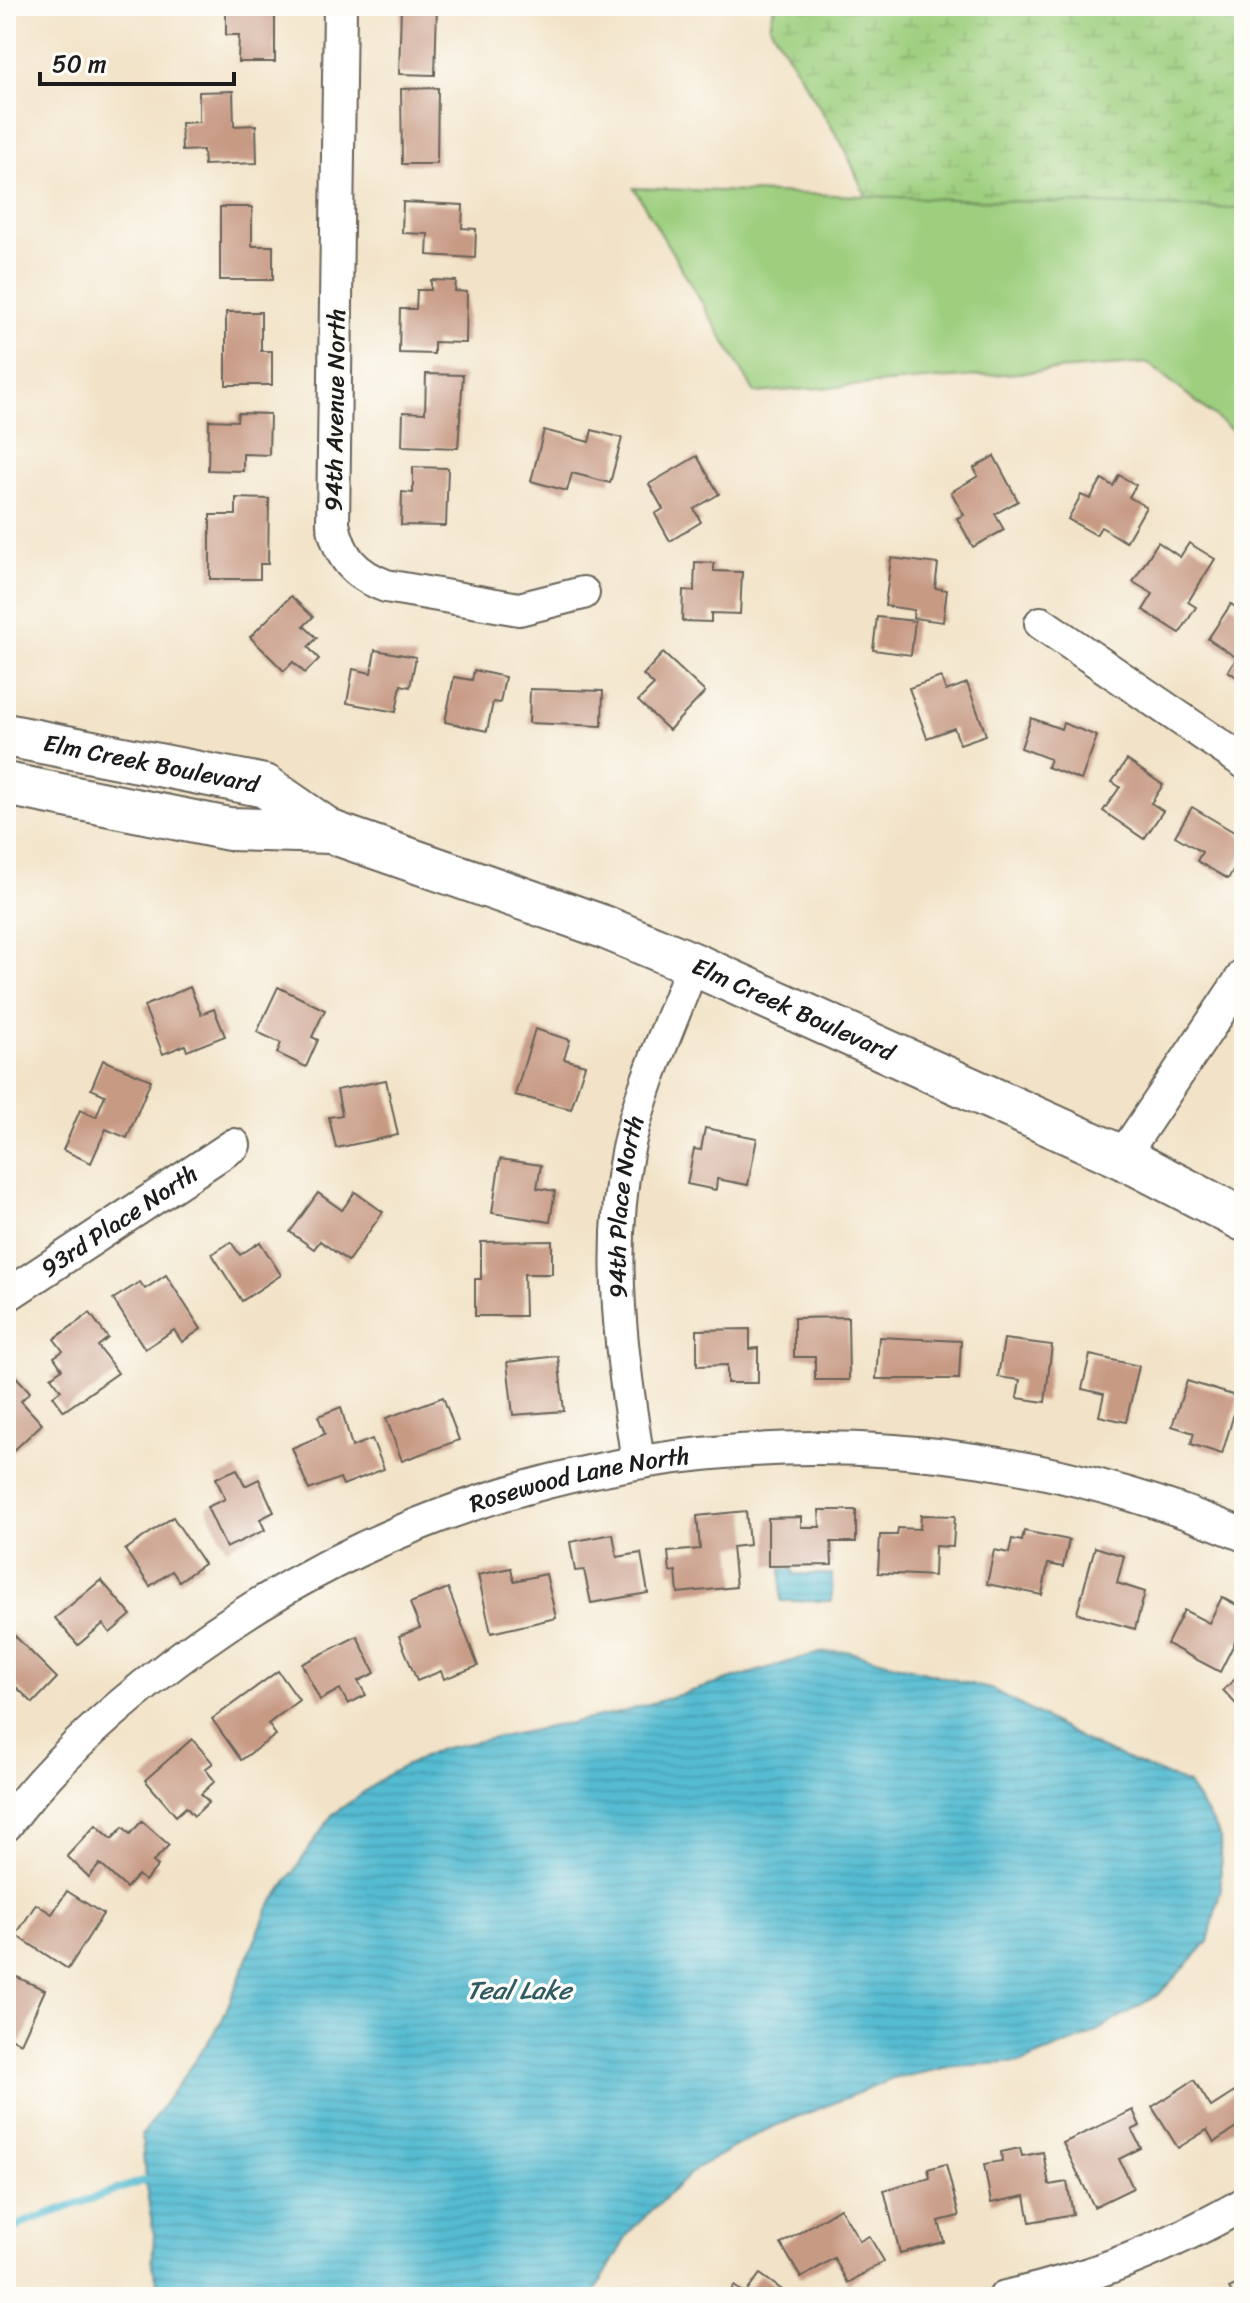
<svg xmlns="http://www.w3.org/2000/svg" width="1250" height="2303" font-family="Sriracha,sans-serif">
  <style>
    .wetland { fill: url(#wetland-marsh); stroke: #5d764e; stroke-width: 2 }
    .green { fill: #9ecf7f; stroke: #5d764e; stroke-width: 2 }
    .water { fill: url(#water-rules); stroke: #386c76; stroke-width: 2 }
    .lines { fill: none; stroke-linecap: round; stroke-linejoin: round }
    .stream { stroke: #54bbd1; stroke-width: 8 }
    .building { fill: #c79a84 }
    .minor-casing { stroke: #676258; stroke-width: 36 }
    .major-casing { stroke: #676258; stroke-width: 46 }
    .minor { stroke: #fff; stroke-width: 32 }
    .major { stroke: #fff; stroke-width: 42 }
    .labels { text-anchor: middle; stroke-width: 7; stroke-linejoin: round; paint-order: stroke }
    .street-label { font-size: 24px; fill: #1c1c1c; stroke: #fdfcf7 }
    .water-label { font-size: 26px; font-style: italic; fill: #325c64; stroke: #fdfcf7 }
  </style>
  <defs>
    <pattern id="wetland-marsh" width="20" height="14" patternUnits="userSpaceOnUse" patternTransform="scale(2)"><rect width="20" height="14" fill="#9ecf7f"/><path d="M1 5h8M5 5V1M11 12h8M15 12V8" fill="none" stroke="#88b16d"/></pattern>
    <pattern id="water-rules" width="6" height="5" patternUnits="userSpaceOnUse" patternTransform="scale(2)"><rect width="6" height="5" fill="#54bbd1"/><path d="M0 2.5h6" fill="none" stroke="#49a0b3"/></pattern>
  </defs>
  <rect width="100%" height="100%" fill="#fdfcf7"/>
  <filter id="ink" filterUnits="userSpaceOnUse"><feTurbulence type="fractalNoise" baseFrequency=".0125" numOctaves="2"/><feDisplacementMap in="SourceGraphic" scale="16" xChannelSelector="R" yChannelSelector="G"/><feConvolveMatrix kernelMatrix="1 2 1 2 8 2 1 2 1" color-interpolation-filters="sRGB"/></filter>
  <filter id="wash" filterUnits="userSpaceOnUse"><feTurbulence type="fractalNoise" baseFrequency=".006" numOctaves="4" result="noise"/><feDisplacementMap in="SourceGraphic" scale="32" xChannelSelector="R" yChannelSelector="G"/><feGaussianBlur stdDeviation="1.8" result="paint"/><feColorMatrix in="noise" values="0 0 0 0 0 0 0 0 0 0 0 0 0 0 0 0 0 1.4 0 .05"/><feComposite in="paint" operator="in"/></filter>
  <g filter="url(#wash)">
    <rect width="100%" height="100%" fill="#f2e3c8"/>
    <path class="wetland" d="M774 6H1244V440L1148 363 875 218 845 149 770 26Z"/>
    <path class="green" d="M634 188 1244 209V440L1148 363 755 393Z"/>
    <g class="water">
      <path d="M781 1569H793L794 1574H832V1601H781Z"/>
      <path d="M846 1651 993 1690 1097 1747 1188 1784 1220 1835 1221 1888 1208 1942 1159 1994 1088 2036 1023 2062 954 2066 893 2079 763 2131 695 2169 630 2231 592 2297H163L152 2266 154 2235 145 2180 142 2135 221 2023 267 1911 332 1815 390 1773 440 1749 619 1713 818 1653Z"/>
    </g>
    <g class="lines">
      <path class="stream" d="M6 2233 28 2221 145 2180"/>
    </g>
    <g id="blocks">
      <g class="building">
        <path d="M226 6H275V62H238L239 35H226Z"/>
        <path d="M401 6H437L435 75 399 74Z"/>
        <path d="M438 88 437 164H402L401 89Z"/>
        <path d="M233 91 234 126 256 125 257 163 204 165 203 150 182 151 181 123 199 122V92Z"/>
        <path d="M403 202 463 205 462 228 476 229 475 258 427 255 428 234 402 233Z"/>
        <path d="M220 207H252V246H273V280H220Z"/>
        <path d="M431 280 456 281 455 291 467 292 466 343 434 342V354L399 353 400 309H416L417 290H431Z"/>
        <path d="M226 312H261V351H272V385H226Z"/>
        <path d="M426 374 463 375 458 448 402 446 403 412 425 413Z"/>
        <path d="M238 413 270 414 269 455 243 454V471L208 470 209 420 237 421Z"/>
        <path d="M544 430 589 442 592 430 622 438 610 483 572 473 567 491 531 481Z"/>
        <path d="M697 456 719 494 694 509 701 522 670 541 655 514 663 509 649 484Z"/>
        <path d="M994 456 1018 501 995 514 1004 530 973 547 957 518 964 515 951 492 978 476 974 468Z"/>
        <path d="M413 467 448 468 446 526 401 525 402 492 413 493Z"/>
        <path d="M1119 475 1136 485 1129 497 1146 507 1126 542 1101 527 1096 535 1068 519 1081 495 1090 499 1102 479 1113 486Z"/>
        <path d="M236 498 269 499 268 564H260V579H210V515H236Z"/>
        <path d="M1158 542 1180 557 1189 543 1215 559 1188 602 1196 607 1180 633 1143 610 1153 594 1133 582Z"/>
        <path d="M891 558 938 564 935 588 947 590 943 622 913 618 914 610 885 606Z"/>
        <path d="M695 562 714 563V571L742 572 740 614 711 613V622L682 621 683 590 694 591Z"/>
        <path d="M291 596 313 617 304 626 317 638 308 647 319 659 305 673 293 662 284 671 250 637Z"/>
        <path d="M1231 604 1244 613V682L1228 671 1237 658 1208 639Z"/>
        <path d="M877 617 915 621 911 655 873 650Z"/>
        <path d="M375 650 416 657 410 687 401 685 396 712 347 703 353 669 371 673Z"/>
        <path d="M663 653 705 692 669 730 638 701 654 685 643 675Z"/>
        <path d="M474 670 505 677 500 703 493 702 487 731 445 722 454 677 472 680Z"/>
        <path d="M941 677 946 691 967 683 986 735 960 744 954 728 927 738 909 688Z"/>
        <path d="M530 689 603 691 602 726 529 723Z"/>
        <path d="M1031 718 1061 729 1063 723 1097 736 1081 780 1047 767 1050 759 1021 748Z"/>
        <path d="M1127 760 1163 785 1151 803 1163 811 1144 839 1103 811 1120 787 1112 782Z"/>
        <path d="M1192 807 1244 838V851L1228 879 1197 861 1202 852 1175 836Z"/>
        <path d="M190 987 201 1014 214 1009 225 1036 187 1051 185 1045 163 1054 144 1006Z"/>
        <path d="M278 987 325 1010 312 1037 318 1040 306 1067 277 1053 281 1043 257 1032Z"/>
        <path d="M535 1029 570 1040 564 1059 585 1065 571 1109 515 1095Z"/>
        <path d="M103 1060 151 1080 127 1138 106 1129 91 1163 63 1150 80 1110 96 1117 105 1095 91 1089Z"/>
        <path d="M386 1080 398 1135 336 1148 329 1117 342 1115 337 1090Z"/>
        <path d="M705 1128 757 1138 748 1185 717 1179 716 1190 687 1184 694 1149 701 1150Z"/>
        <path d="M500 1159 541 1165 537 1188 555 1191 550 1222 492 1213Z"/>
        <path d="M355 1192 383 1212 348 1261 320 1241 314 1249 290 1232 318 1193 342 1210Z"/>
        <path d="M552 1241V1274H524L525 1316H475V1279H481V1242Z"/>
        <path d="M231 1242 240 1255 260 1242 281 1275 242 1301 212 1254Z"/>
        <path d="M166 1275 201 1329 182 1342 174 1330 145 1349 113 1299 140 1282 145 1289Z"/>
        <path d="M90 1313 108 1338 98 1346 118 1373 64 1411 53 1396 61 1390 51 1377 62 1369 54 1357 63 1351 54 1339Z"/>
        <path d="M848 1317 849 1380H815V1357H794V1318Z"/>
        <path d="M750 1329V1349L758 1348V1383H727V1365L697 1366V1330Z"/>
        <path d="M879 1337 961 1341 959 1379H876Z"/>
        <path d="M1004 1339 1052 1345 1045 1402 1017 1398 1020 1380 998 1377Z"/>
        <path d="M1090 1355 1139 1366 1126 1422 1099 1416 1104 1394 1082 1389Z"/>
        <path d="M558 1356 564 1411 513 1415 507 1362Z"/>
        <path d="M10 1370 30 1392 21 1401 42 1424 6 1458V1373Z"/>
        <path d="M1187 1381 1239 1397 1222 1454 1191 1444 1194 1433 1172 1426Z"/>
        <path d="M443 1397 459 1440 402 1461 386 1418Z"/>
        <path d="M341 1407 352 1447 372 1439 384 1469 343 1485 340 1478 309 1490 292 1448 325 1434 318 1416Z"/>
        <path d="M237 1469 245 1486 259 1479 274 1512 260 1519 265 1530 226 1548 207 1507 225 1499 216 1478Z"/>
        <path d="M819 1510H856V1542H831L832 1565 768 1566V1518L801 1517V1527H820Z"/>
        <path d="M746 1511 749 1545 732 1547 736 1587 678 1593 676 1571 670 1572 668 1552 700 1549 697 1516Z"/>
        <path d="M921 1515 955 1516 953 1547 935 1546 934 1576 878 1573 880 1535H897L898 1528 920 1529Z"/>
        <path d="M173 1517 204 1564 179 1581 172 1571 150 1586 125 1550Z"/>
        <path d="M1024 1531 1069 1540 1063 1567 1048 1564 1042 1595 987 1584 994 1550 1009 1553 1012 1539 1022 1541Z"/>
        <path d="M613 1534 617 1557 641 1553 648 1593 591 1603 584 1570 575 1571 570 1542Z"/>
        <path d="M1095 1547 1124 1556 1117 1583 1145 1592 1135 1629 1077 1613Z"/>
        <path d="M511 1568 514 1581 546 1574 556 1618 491 1633 478 1575Z"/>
        <path d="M101 1580 131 1615 110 1633 103 1624 78 1645 55 1618Z"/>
        <path d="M448 1588 478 1666 444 1679 441 1671 417 1681 399 1636 420 1628 410 1603Z"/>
        <path d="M1222 1597 1244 1609V1644L1236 1640 1220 1672 1167 1644 1184 1610 1209 1623Z"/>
        <path d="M12 1633 57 1678 33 1703 15 1686 6 1695V1639Z"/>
        <path d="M357 1636 375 1673 358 1681 366 1695 348 1704 340 1689 320 1700 302 1664Z"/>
        <path d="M278 1671 299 1700 268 1724 276 1735 241 1760 212 1719Z"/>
        <path d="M1244 1671V1713L1223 1690Z"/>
        <path d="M192 1739 213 1763 205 1769 215 1781 201 1794 209 1802 194 1816 186 1807 176 1816 145 1780Z"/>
        <path d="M142 1821 169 1845 153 1862 158 1866 145 1881 138 1875 126 1888 100 1864 89 1877 67 1856 96 1825 112 1839 123 1827 130 1834Z"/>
        <path d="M67 1891 103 1914 68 1969 16 1935 36 1904 52 1914Z"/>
        <path d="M6 1972 45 1990 21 2043 6 2036Z"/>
        <path d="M1194 2080 1211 2107 1236 2091 1244 2103V2123L1214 2142 1207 2130 1178 2148 1152 2107Z"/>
        <path d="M1133 2110 1140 2126 1132 2130 1141 2148 1119 2159 1133 2188 1094 2207 1063 2143Z"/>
        <path d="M1020 2148 1022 2156 1043 2152 1049 2185 1067 2182 1073 2214 1030 2222 1025 2196 991 2203 984 2164 1002 2161 1001 2152Z"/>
        <path d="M946 2164 959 2216 939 2221 944 2242 900 2253 884 2190 930 2178 928 2169Z"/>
        <path d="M840 2208 860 2241 869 2236 884 2261 848 2283 834 2258 801 2278 781 2244Z"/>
        <path d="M760 2274 792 2297H726L734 2286 745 2294Z"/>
        <path d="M1244 2281V2297H1233L1229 2288Z"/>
      </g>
    </g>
  </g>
  <g filter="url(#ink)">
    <use href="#blocks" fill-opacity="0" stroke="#676258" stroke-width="2"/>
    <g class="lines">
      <g class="minor-casing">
        <g id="minor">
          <path d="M340 6 333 524C340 557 354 574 386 586L519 609 583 593"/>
          <path d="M1041 623 1244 762"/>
          <path d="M1122 1157 1244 975"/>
          <path id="s1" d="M6 1296 234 1145"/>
          <path id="s2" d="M638 1461C622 1357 607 1257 627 1153 640 1088 670 1026 693 964"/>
          <path id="s3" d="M6 1825C57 1756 126 1697 195 1647 502 1426 897 1390 1244 1535"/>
          <path d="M1005 2297C1095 2277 1164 2249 1244 2204"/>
        </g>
      </g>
      <g class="major-casing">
        <g id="major">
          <path id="s4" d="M6 735 265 786 331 832 604 927 693 964 1122 1157 1244 1220"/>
          <path d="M6 784 229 829 331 832"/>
        </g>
      </g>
      <use href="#minor" class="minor"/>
      <use href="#major" class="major"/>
    </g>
  </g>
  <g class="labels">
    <g class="street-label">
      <text transform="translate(335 410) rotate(-89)" y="8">94th Avenue North</text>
      <text dy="8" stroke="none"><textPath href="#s4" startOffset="148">Elm Creek Boulevard</textPath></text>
      <text dy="8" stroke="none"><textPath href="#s4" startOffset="840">Elm Creek Boulevard</textPath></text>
      <text dy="8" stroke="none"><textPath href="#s2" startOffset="256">94th Place North</textPath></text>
      <text dy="8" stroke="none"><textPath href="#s1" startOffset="136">93rd Place North</textPath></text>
      <text dy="8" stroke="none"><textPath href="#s3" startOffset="684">Rosewood Lane North</textPath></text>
    </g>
    <g class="water-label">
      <text x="519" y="1999">Teal Lake</text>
    </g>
  </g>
  <rect width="1250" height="2303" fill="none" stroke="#fdfcf7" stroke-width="32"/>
  <path d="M40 72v12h194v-12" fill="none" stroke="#1c1c1c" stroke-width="4"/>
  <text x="52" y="72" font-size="24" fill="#1c1c1c" stroke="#fdfcf7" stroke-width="6" paint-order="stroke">50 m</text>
</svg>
